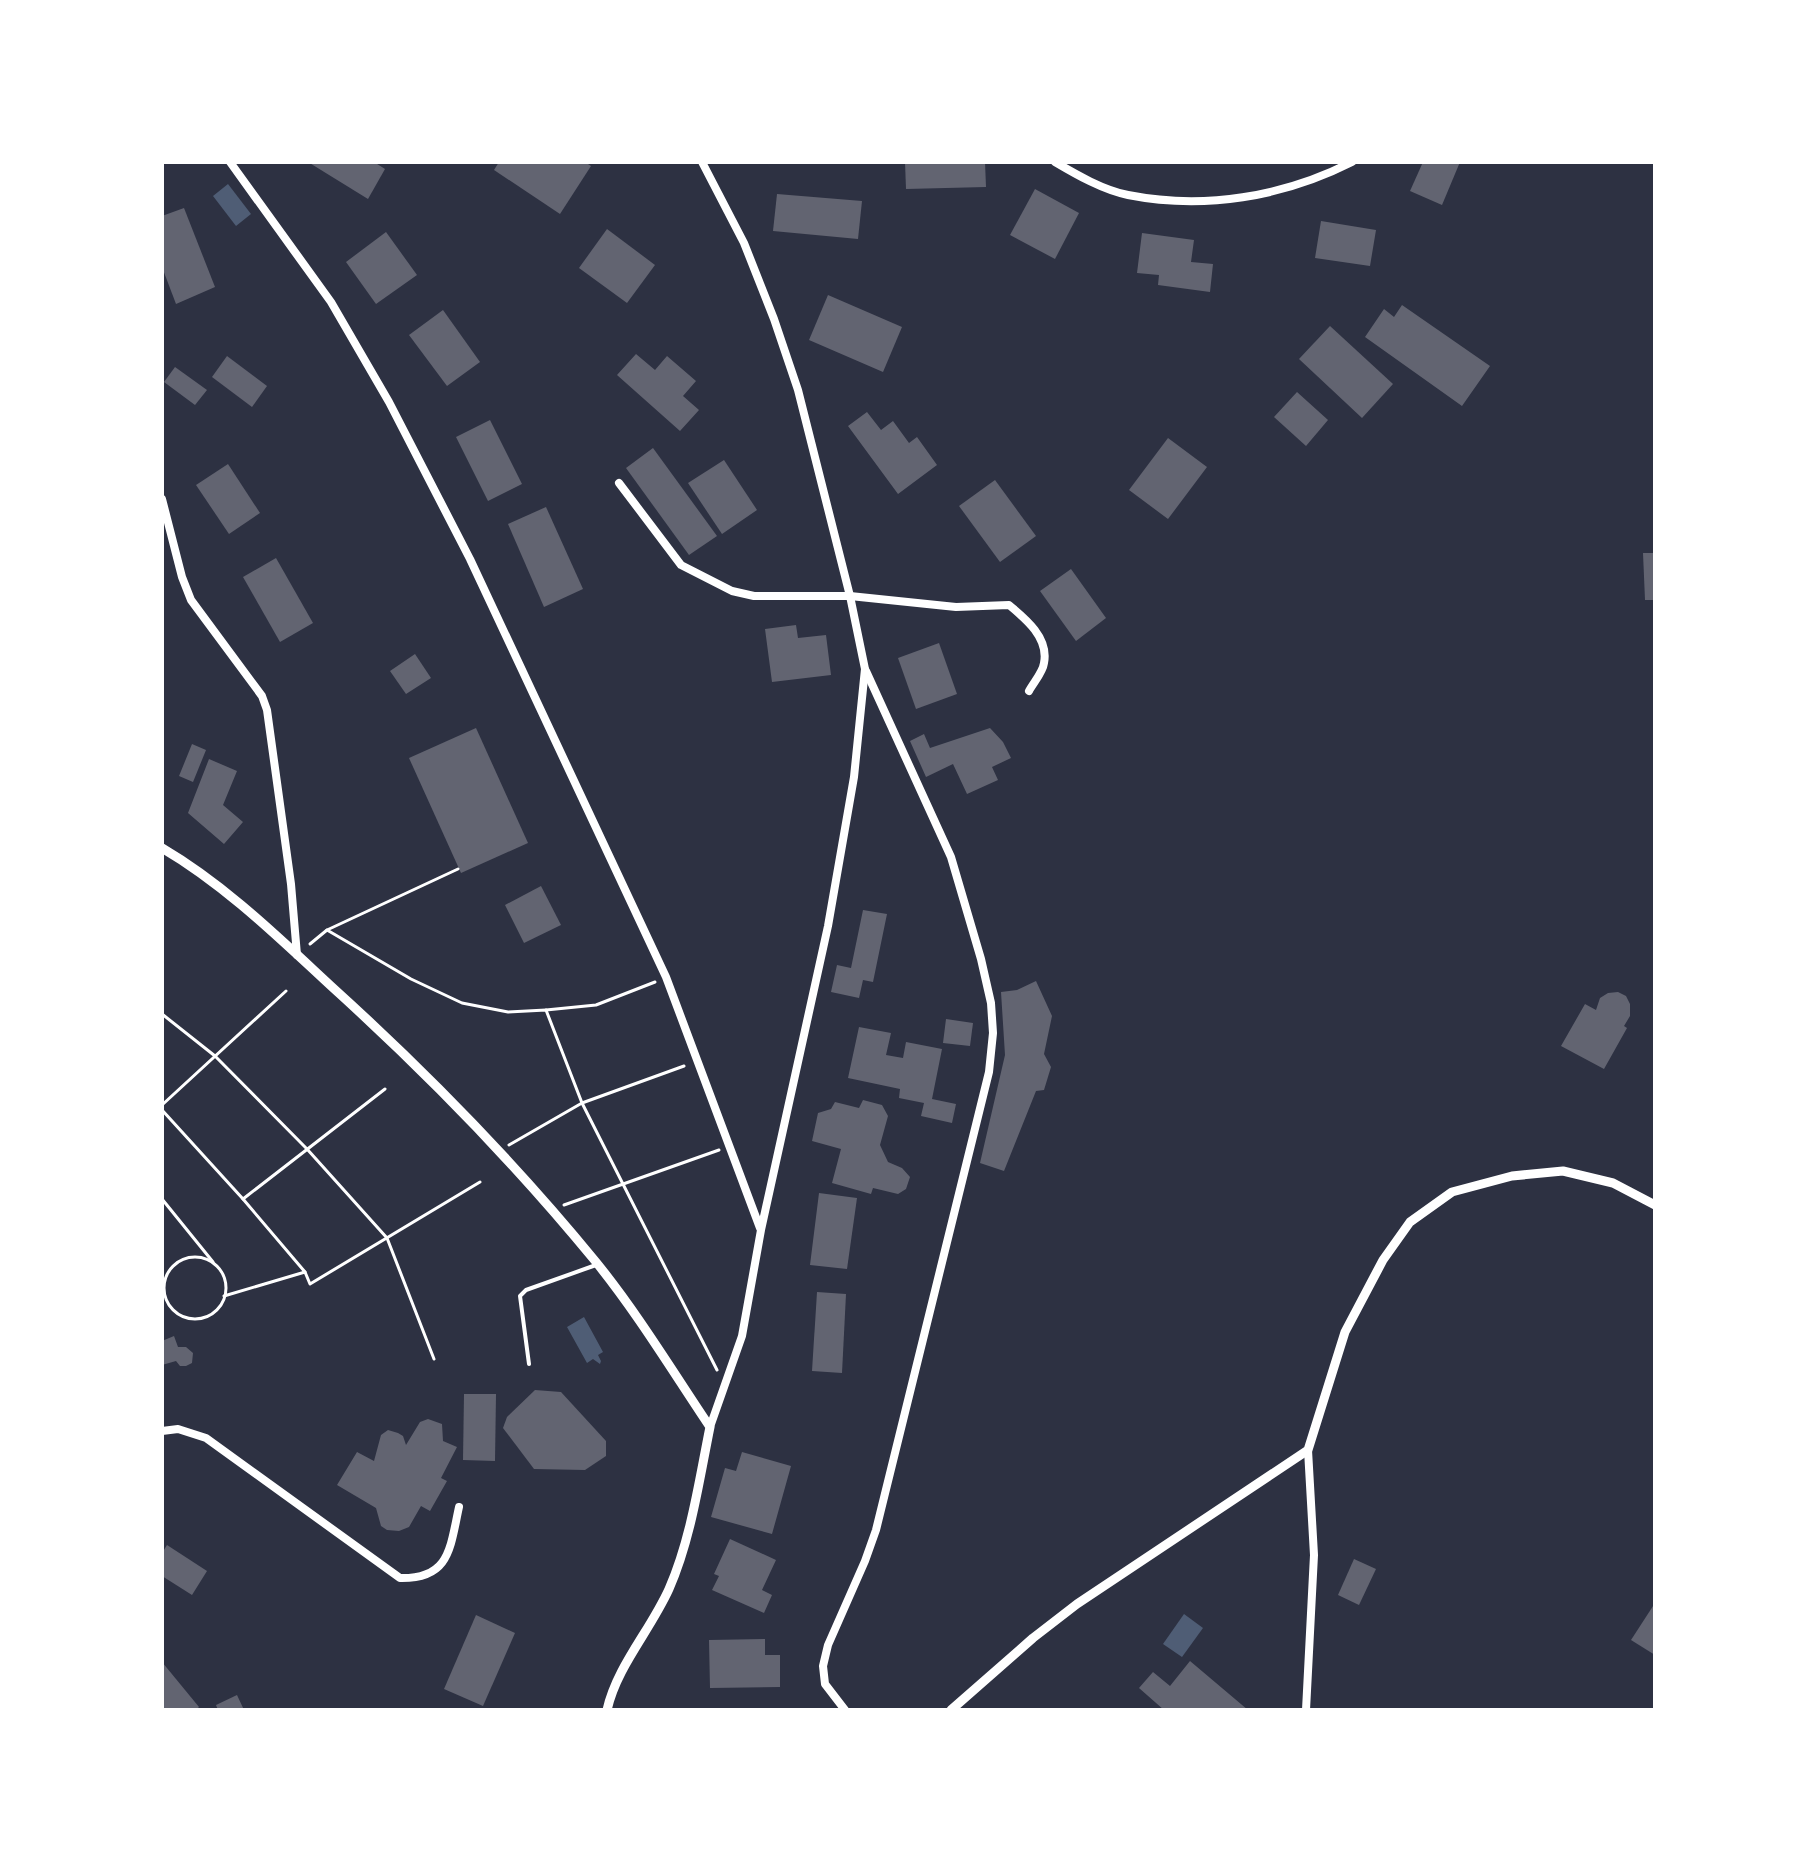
<svg xmlns="http://www.w3.org/2000/svg" width="1817" height="1872" font-family="Roboto,sans-serif">
  <style>
    .water { fill: #4f5d75 }
    .building { fill: #626471 }
    .lines { fill: none; stroke-linecap: round; stroke-linejoin: round }
    .path { stroke: #fff; stroke-width: 3 }
    .service { stroke: #fff; stroke-width: 4 }
    .minor { stroke: #fff; stroke-width: 8 }
    .tertiary { stroke: #fff; stroke-width: 9 }
  </style>
  <rect width="100%" height="100%" fill="#2d3142"/>
  <g class="water">
    <path d="M228 184 251 214 236 226 213 196Z"/>
    <path d="M584 1317 603 1352 598 1355 601 1361 600 1364 593 1359 587 1363 567 1327Z"/>
    <path d="M1184 1614 1203 1628 1182 1657 1163 1644Z"/>
  </g>
  <g class="building">
    <path d="M308 162H374L385 169 368 199Z"/>
    <path d="M499 162H585L591 166 560 214 494 170Z"/>
    <path d="M905 162H985L986 187 906 189Z"/>
    <path d="M1423 162H1460L1442 205 1410 191Z"/>
    <path d="M1035 189 1079 213 1055 259 1010 235Z"/>
    <path d="M777 194 862 201 858 239 773 231Z"/>
    <path d="M184 208 215 287 176 304 162 267V216Z"/>
    <path d="M1321 221 1376 230 1370 266 1315 258Z"/>
    <path d="M607 229 655 265 627 303 579 268Z"/>
    <path d="M386 232 417 275 376 304 346 262Z"/>
    <path d="M1142 233 1194 240 1191 262 1213 264 1210 292 1158 285 1159 275 1137 273Z"/>
    <path d="M828 295 902 327 883 372 809 340Z"/>
    <path d="M1402 305 1490 366 1462 406 1365 337 1384 309 1394 317Z"/>
    <path d="M443 310 480 362 447 386 409 335Z"/>
    <path d="M1330 326 1393 384 1362 418 1299 359Z"/>
    <path d="M636 354 655 370 667 356 696 381 683 396 699 410 680 431 617 375Z"/>
    <path d="M227 356 267 386 252 407 212 377Z"/>
    <path d="M175 367 207 390 195 405 164 382Z"/>
    <path d="M1297 392 1328 420 1306 446 1274 417Z"/>
    <path d="M867 412 881 430 893 421 909 443 917 437 937 465 898 494 848 426Z"/>
    <path d="M490 420 522 484 488 501 456 437Z"/>
    <path d="M1168 438 1207 467 1168 519 1129 490Z"/>
    <path d="M653 448 717 536 689 555 626 468Z"/>
    <path d="M724 460 757 510 722 534 688 483Z"/>
    <path d="M228 464 260 513 229 534 196 485Z"/>
    <path d="M995 480 1036 536 1000 562 959 506Z"/>
    <path d="M546 507 583 589 544 607 508 524Z"/>
    <path d="M1643 553H1655V600H1645Z"/>
    <path d="M276 558 313 623 280 642 243 577Z"/>
    <path d="M1071 569 1106 618 1076 641 1040 591Z"/>
    <path d="M796 625 798 638 826 635 831 675 772 682 765 629Z"/>
    <path d="M939 643 957 694 916 709 898 658Z"/>
    <path d="M415 654 431 678 406 694 390 671Z"/>
    <path d="M476 728 528 843 461 873 409 758Z"/>
    <path d="M990 728 1003 742 1011 758 992 767 998 780 967 794 953 764 926 777 910 741 924 734 930 748Z"/>
    <path d="M192 744 206 750 193 782 179 776Z"/>
    <path d="M209 759 237 771 223 805 243 822 224 844 188 813Z"/>
    <path d="M541 886 561 925 524 943 505 905Z"/>
    <path d="M863 910 887 914 873 982 863 980 859 998 831 992 837 965 851 968Z"/>
    <path d="M1036 981 1052 1016 1044 1054 1051 1067 1044 1090 1036 1091 1004 1171 980 1163 1005 1055 1001 992 1017 990Z"/>
    <path d="M1618 992 1626 996 1630 1004V1016L1624 1026 1627 1028 1604 1069 1561 1046 1585 1004 1596 1010 1600 998 1608 993Z"/>
    <path d="M946 1019 973 1023 970 1046 943 1043Z"/>
    <path d="M859 1027 891 1033 886 1055 903 1058 906 1042 942 1049 932 1099 956 1104 952 1123 921 1116 924 1103 899 1098 900 1089 848 1078Z"/>
    <path d="M863 1100 882 1105 888 1116 880 1145 888 1162 902 1168 910 1177 906 1189 898 1194 873 1188 871 1194 832 1183 841 1149 812 1141 818 1113 831 1109 835 1102 859 1108Z"/>
    <path d="M819 1193 857 1198 847 1269 810 1265Z"/>
    <path d="M817 1292 846 1294 842 1373 812 1371Z"/>
    <path d="M174 1336 178 1347H186L193 1353 192 1363 186 1366H180L176 1361 162 1365V1341Z"/>
    <path d="M535 1390 561 1392 606 1441V1456L585 1470 534 1469 503 1428 507 1417Z"/>
    <path d="M464 1394H496L495 1461 463 1460Z"/>
    <path d="M428 1419 442 1424 443 1441 457 1447 441 1478 447 1481 430 1511 421 1506 409 1527 399 1531 387 1530 381 1526 376 1508 337 1485 357 1452 374 1461 381 1435 388 1430 398 1433 403 1436 406 1445 420 1422Z"/>
    <path d="M742 1452 791 1466 772 1534 711 1517 725 1468 736 1471Z"/>
    <path d="M730 1539 776 1560 762 1590 772 1595 764 1613 712 1590 719 1576 714 1574Z"/>
    <path d="M167 1545 207 1571 192 1595 162 1576V1553Z"/>
    <path d="M1354 1559 1376 1569 1359 1605 1338 1595Z"/>
    <path d="M1655 1603V1655L1631 1640Z"/>
    <path d="M476 1615 515 1633 483 1706 444 1689Z"/>
    <path d="M765 1639V1655H780V1687L710 1688 709 1640Z"/>
    <path d="M1190 1661 1248 1710H1164L1139 1688 1153 1672 1170 1686Z"/>
    <path d="M162 1662 199 1707 196 1710H162Z"/>
    <path d="M237 1695 244 1710H218L216 1705Z"/>
  </g>
  <g class="lines">
    <g class="path">
      <path d="M327 930 411 979 462 1003 508 1012 546 1010 582 1103 717 1370"/>
      <path d="M310 944 327 930 458 869"/>
      <path d="M546 1010 596 1005 655 982"/>
      <path d="M162 1014 215 1056 307 1149 387 1238 434 1359"/>
      <path d="M162 1105 286 991"/>
      <path d="M162 1110 243 1199"/>
      <path d="M509 1145 582 1103 684 1066"/>
      <path d="M162 1199 213 1262"/>
      <path d="M564 1205 719 1150"/>
      <circle cx="195" cy="1288" r="31"/>
      <path d="M305 1272 243 1199 385 1089"/>
      <path d="M224 1296 305 1272 310 1284 480 1182"/>
    </g>
    <path class="service" d="M529 1364 520 1296 526 1290 596 1265"/>
    <g class="minor">
      <path d="M230 162 331 302 389 402 470 559 666 977 760 1228"/>
      <path d="M702 162 744 243 774 319 798 390 850 596 865 669 854 777 828 926 761 1230 742 1336 710 1427"/>
      <path d="M1055 162C1077 175 1103 190 1128 195 1204 210 1283 197 1352 162"/>
      <path d="M619 483 681 565 732 591 754 596H850L956 607 1009 605C1026 619 1049 638 1044 663 1043 672 1034 682 1029 691"/>
      <path d="M162 499 182 577 191 600 262 696 267 710 291 884 297 955"/>
      <path d="M162 1431 178 1429 206 1438 400 1578C450 1579 450 1548 459 1507"/>
      <path d="M845 1710 825 1684 823 1666 828 1645 865 1561 876 1530 989 1072 993 1033 991 1003 981 959 951 857 866 671"/>
      <path d="M1306 1710 1314 1555 1308 1450"/>
    </g>
    <g class="tertiary">
      <path d="M162 848C225 885 278 937 331 986 426 1072 515 1163 596 1262 638 1314 673 1372 710 1427 699 1481 691 1539 669 1589 650 1631 617 1666 607 1710"/>
      <path d="M951 1710 1033 1638 1077 1604 1308 1450 1345 1332 1383 1260 1410 1222 1452 1192 1512 1176 1563 1171 1613 1183 1655 1205"/>
    </g>
  </g>
  <rect width="1817" height="1872" fill="none" stroke="#ffffff" stroke-width="328"/>
</svg>
